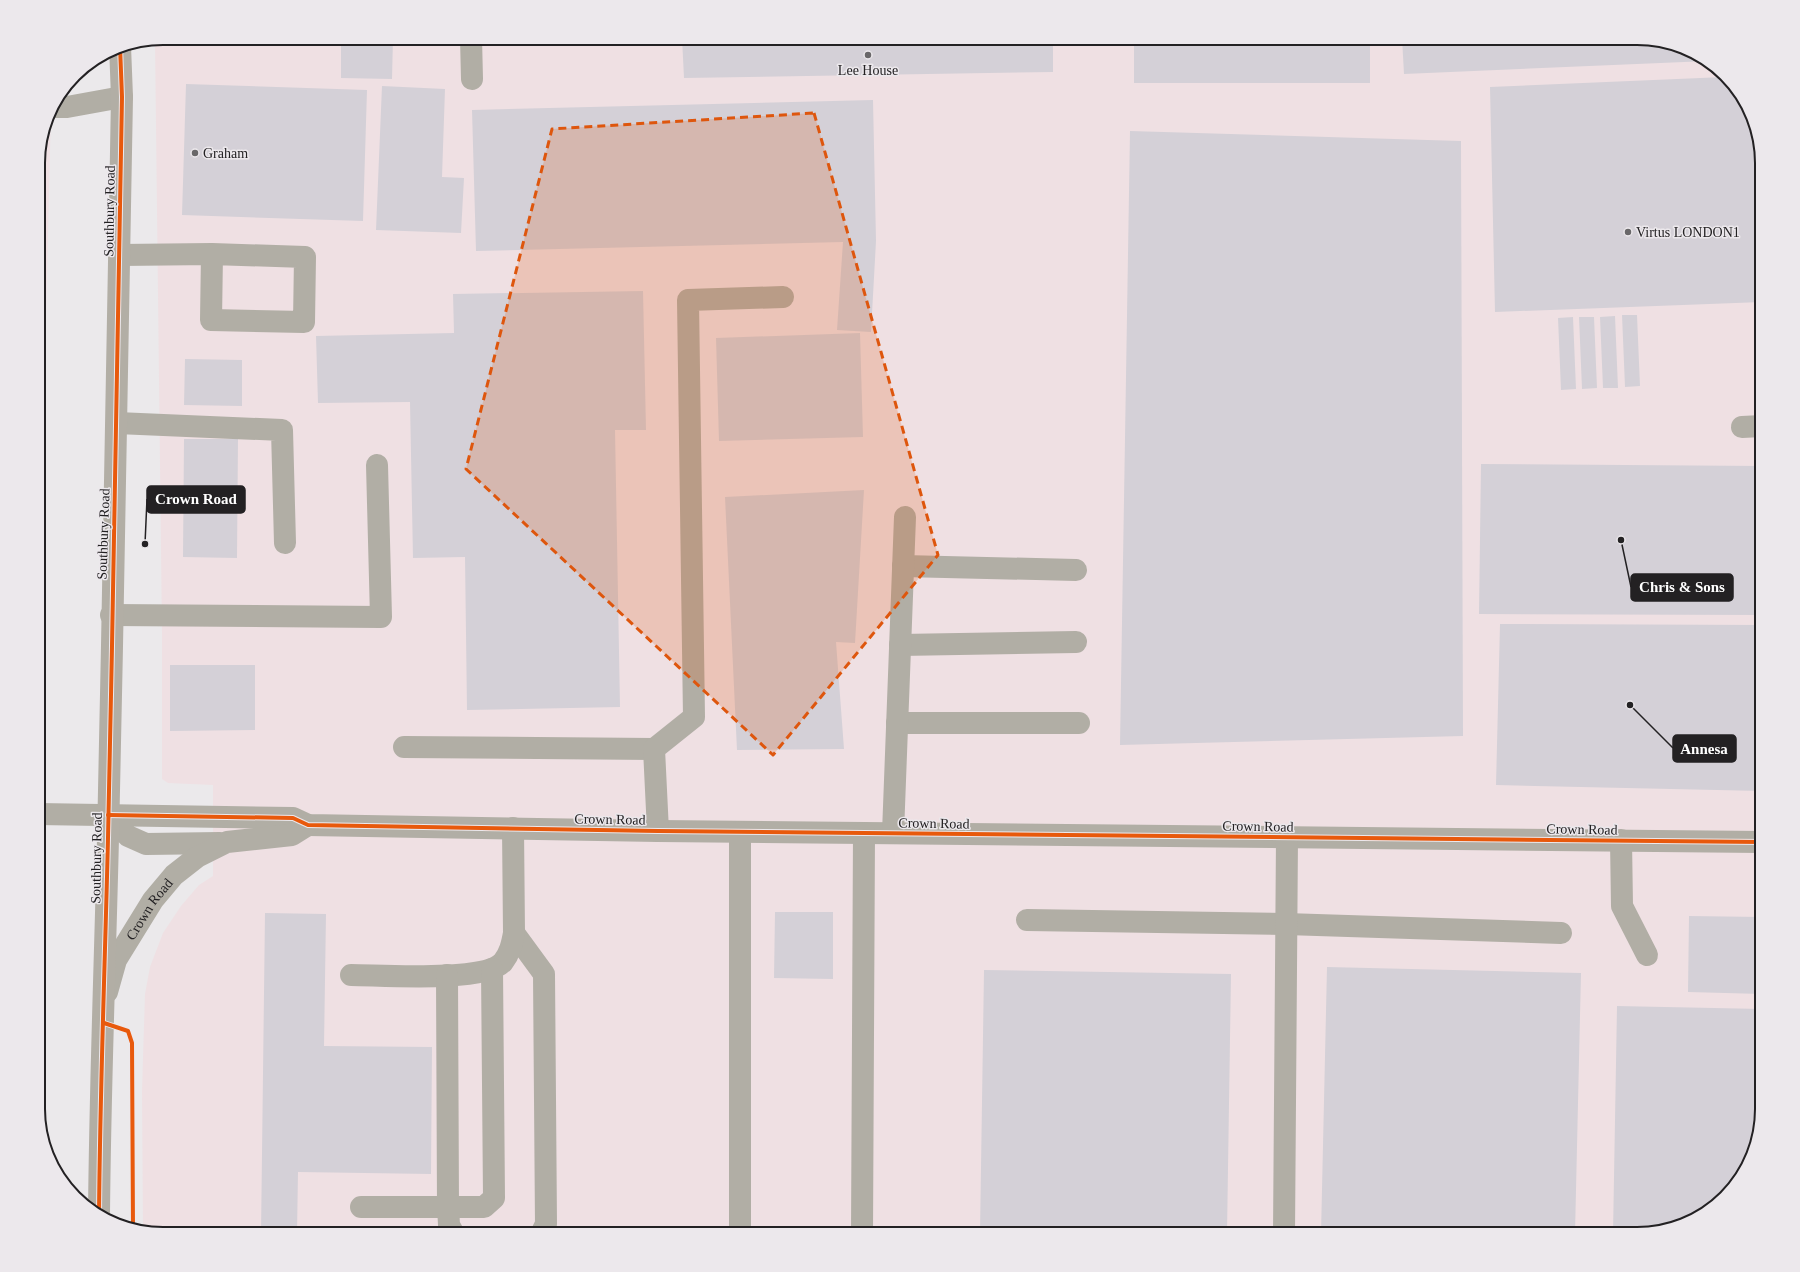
<svg xmlns="http://www.w3.org/2000/svg" width="1800" height="1272" font-family="Georgia,serif">
  <style>
    .industrial { fill: #efe0e3 }
    .building { fill: #d4d0d7 }
    .lines { fill: none; stroke-linecap: round; stroke-linejoin: round }
    .minor { stroke: #b1aea5; stroke-width: 22 }
    .major { stroke: #b2aea5; stroke-width: 22 }
    .cycleway-casing { stroke: #ece8ec; stroke-width: 6 }
    .cycleway { stroke: #e8590c; stroke-width: 4 }
    .marked { fill: #de560d; fill-opacity: 0.2; stroke: #de560d; stroke-width: 3; stroke-dasharray: 8 5; stroke-linejoin: round }
    .poi-dot { fill: #696769; stroke: #ece8ec; stroke-width: 1.5 }
    .labels { text-anchor: middle; stroke-width: 3; stroke-linejoin: round; paint-order: stroke }
    .poi-label { font-size: 14px; fill: #232123; stroke: #ece8ec; text-anchor: start }
    .street-label { font-size: 14px; fill: #232123; stroke: #ece8ec }
    .rim { fill: none; stroke: #232123; stroke-width: 2 }
    .leader { fill: none; stroke: #232123; stroke-width: 1.5 }
    .callout-dot { fill: #232123; stroke: #ece8ec; stroke-width: 1.5 }
    .callout { fill: #232123; stroke: #232123; stroke-width: 1.5 }
    .callout-label { font-size: 15px; text-anchor: middle; font-weight: bold; fill: #fff }
  </style>
  <rect width="100%" height="100%" fill="#ebe9eb"/>
  <g class="industrial">
    <path d="M163 38H1637L1677 45 1713 64 1749 108 1762 163V1109L1755 1149 1736 1185 1692 1221 1637 1234H163L143 1231 142 1091 145 994 150 967 163 933 181 906 199 885 213 876V785L168 783 162 779V633L155 40Z"/>
    <path d="M51 109 38 649V155Z"/>
  </g>
  <g class="building">
    <path d="M341 38H393L392 79 341 78Z"/>
    <path d="M682 38H1053V72L684 78Z"/>
    <rect x="1134" y="38" width="236" height="45"/>
    <path d="M1402 38H1637L1677 45 1708 61 1404 74Z"/>
    <path d="M1724 77 1749 108 1762 163V302L1495 312 1490 87Z"/>
    <path d="M186 84 367 90 363 221 182 215Z"/>
    <path d="M382 86 445 89 442 177 464 178 461 233 376 230Z"/>
    <path d="M873 100 876 241 871 332 837 330 843 242 476 251 472 110Z"/>
    <path d="M1130 131 1461 141 1463 736 1120 745Z"/>
    <path d="M643 291 646 430H615L620 707 467 710 465 557 413 558 410 402 318 403 316 336 454 333 453 294Z"/>
    <path d="M1622 315H1637L1640 386 1625 387Z"/>
    <path d="M1615 316 1618 388H1603L1600 317Z"/>
    <path d="M1573 317 1576 389 1561 390 1558 318Z"/>
    <path d="M1579 317H1594L1597 388 1582 389Z"/>
    <path d="M860 333 863 437 719 441 716 338Z"/>
    <path d="M185 359 242 360V406L184 405Z"/>
    <path d="M184 439H238L237 558 183 557Z"/>
    <path d="M1481 464 1762 466V615L1479 614Z"/>
    <path d="M864 490 855 643 836 642 844 749 737 750 725 497Z"/>
    <path d="M1500 624 1762 625V791L1496 785Z"/>
    <path d="M170 665H255V730L170 731Z"/>
    <path d="M775 912H833V979L774 978Z"/>
    <path d="M265 913 326 914 324 1046 432 1047 431 1174 298 1172 297 1234H261Z"/>
    <path d="M1689 916 1762 917V994L1688 992Z"/>
    <path d="M1327 967 1581 973 1575 1234H1321Z"/>
    <path d="M984 970 1231 974 1227 1234H980Z"/>
    <path d="M1617 1006 1762 1009V1109L1755 1149 1736 1185 1692 1221 1637 1234H1613Z"/>
  </g>
  <g class="lines">
    <g class="minor">
      <path d="M471 38 472 79"/>
      <path d="M51 107H67L122 97"/>
      <path d="M120 255 212 254 305 257 304 322 211 320 212 254"/>
      <path d="M117 423 282 430 285 543"/>
      <path d="M1742 427 1762 426"/>
      <path d="M903 566 1076 570"/>
      <path d="M111 615 381 617 377 465"/>
      <path d="M900 645 1076 642"/>
      <path d="M897 723H1079"/>
      <path d="M404 747 654 749"/>
      <path d="M38 814 293 818 308 825 658 831 1762 842"/>
      <path d="M108 815 128 836 146 844 220 843"/>
      <path d="M658 831 654 749 694 717 688 300 783 297"/>
      <path d="M893 833 905 517"/>
      <path d="M1621 840 1622 906 1647 955"/>
      <path d="M1027 920 1286 924 1561 933"/>
      <path d="M514 933 544 974 546 1224 541 1234"/>
      <path d="M351 975C381 975 484 983 503 962 510 953 512 944 514 933L513 828"/>
      <path d="M447 975 448 1206 449 1225 454 1234"/>
      <path id="s1" d="M107 992 116 960 153 900 174 875 197 857 227 842 292 835 308 825"/>
      <path d="M361 1207H484L494 1198 492 969"/>
      <path d="M740 1234V832"/>
      <path d="M862 1234 864 833"/>
      <path d="M1284 1234 1287 837"/>
    </g>
    <path class="major" d="M99 1215C100 1089 105 964 108 838 113 591 119 344 122 97L120 46"/>
    <g class="cycleway-casing">
      <g id="cycleway">
        <path d="M108 815 293 818 308 825 658 831 1762 842"/>
        <path d="M104 1023 128 1031 132 1043 133 1229"/>
        <path d="M99 1215C100 1089 105 964 108 838 113 591 119 344 122 97L120 46"/>
      </g>
    </g>
    <use href="#cycleway" class="cycleway"/>
  </g>
  <path class="marked" d="M814 113 938 555 773 755 466 469 552 129Z"/>
  <g class="poi-dot">
    <circle cx="868" cy="55" r="4"/>
    <circle cx="195" cy="153" r="4"/>
    <circle cx="1628" cy="232" r="4"/>
  </g>
  <g class="labels">
    <g class="poi-label">
      <text x="868" y="75" text-anchor="middle">Lee House</text>
      <text x="203" y="158">Graham</text>
      <text x="1636" y="237">Virtus LONDON1</text>
    </g>
    <g class="street-label">
      <text transform="translate(109 211) rotate(-89)" y="5">Southbury Road</text>
      <text transform="translate(103 534) rotate(-88)" y="5">Southbury Road</text>
      <text transform="translate(610 819) rotate(1)" y="5">Crown Road</text>
      <text transform="translate(934 823) rotate(1)" y="5">Crown Road</text>
      <text transform="translate(1258 826) rotate(1)" y="5">Crown Road</text>
      <text transform="translate(1582 829) rotate(1)" y="5">Crown Road</text>
      <text transform="translate(96 858) rotate(-89)" y="5">Southbury Road</text>
      <text dy="5" stroke="none"><textPath href="#s1" startOffset="94">Crown Road</textPath></text>
    </g>
  </g>
  <path d="M0 0H1800V1272H0ZM163 45H1637A118 118 0 0 1 1755 163V1109A118 118 0 0 1 1637 1227H163A118 118 0 0 1 45 1109V163A118 118 0 0 1 163 45Z" fill="#ece8ec" fill-rule="evenodd"/>
  <path class="rim" d="M163 45H1637A118 118 0 0 1 1755 163V1109A118 118 0 0 1 1637 1227H163A118 118 0 0 1 45 1109V163A118 118 0 0 1 163 45Z"/>
  <path class="leader" d="M145 544L147 499M1621 540L1631 587M1630 705L1673 748"/>
  <g class="callout-dot">
    <circle cx="145" cy="544" r="4"/>
    <circle cx="1621" cy="540" r="4"/>
    <circle cx="1630" cy="705" r="4"/>
  </g>
  <g class="callout">
    <rect x="147" y="486" width="98" height="27" rx="4"/>
    <rect x="1631" y="574" width="102" height="27" rx="4"/>
    <rect x="1673" y="735" width="63" height="27" rx="4"/>
  </g>
  <g class="callout-label">
    <text x="196" y="504">Crown Road</text>
    <text x="1682" y="592">Chris &amp; Sons</text>
    <text x="1704" y="754">Annesa</text>
  </g>
</svg>
